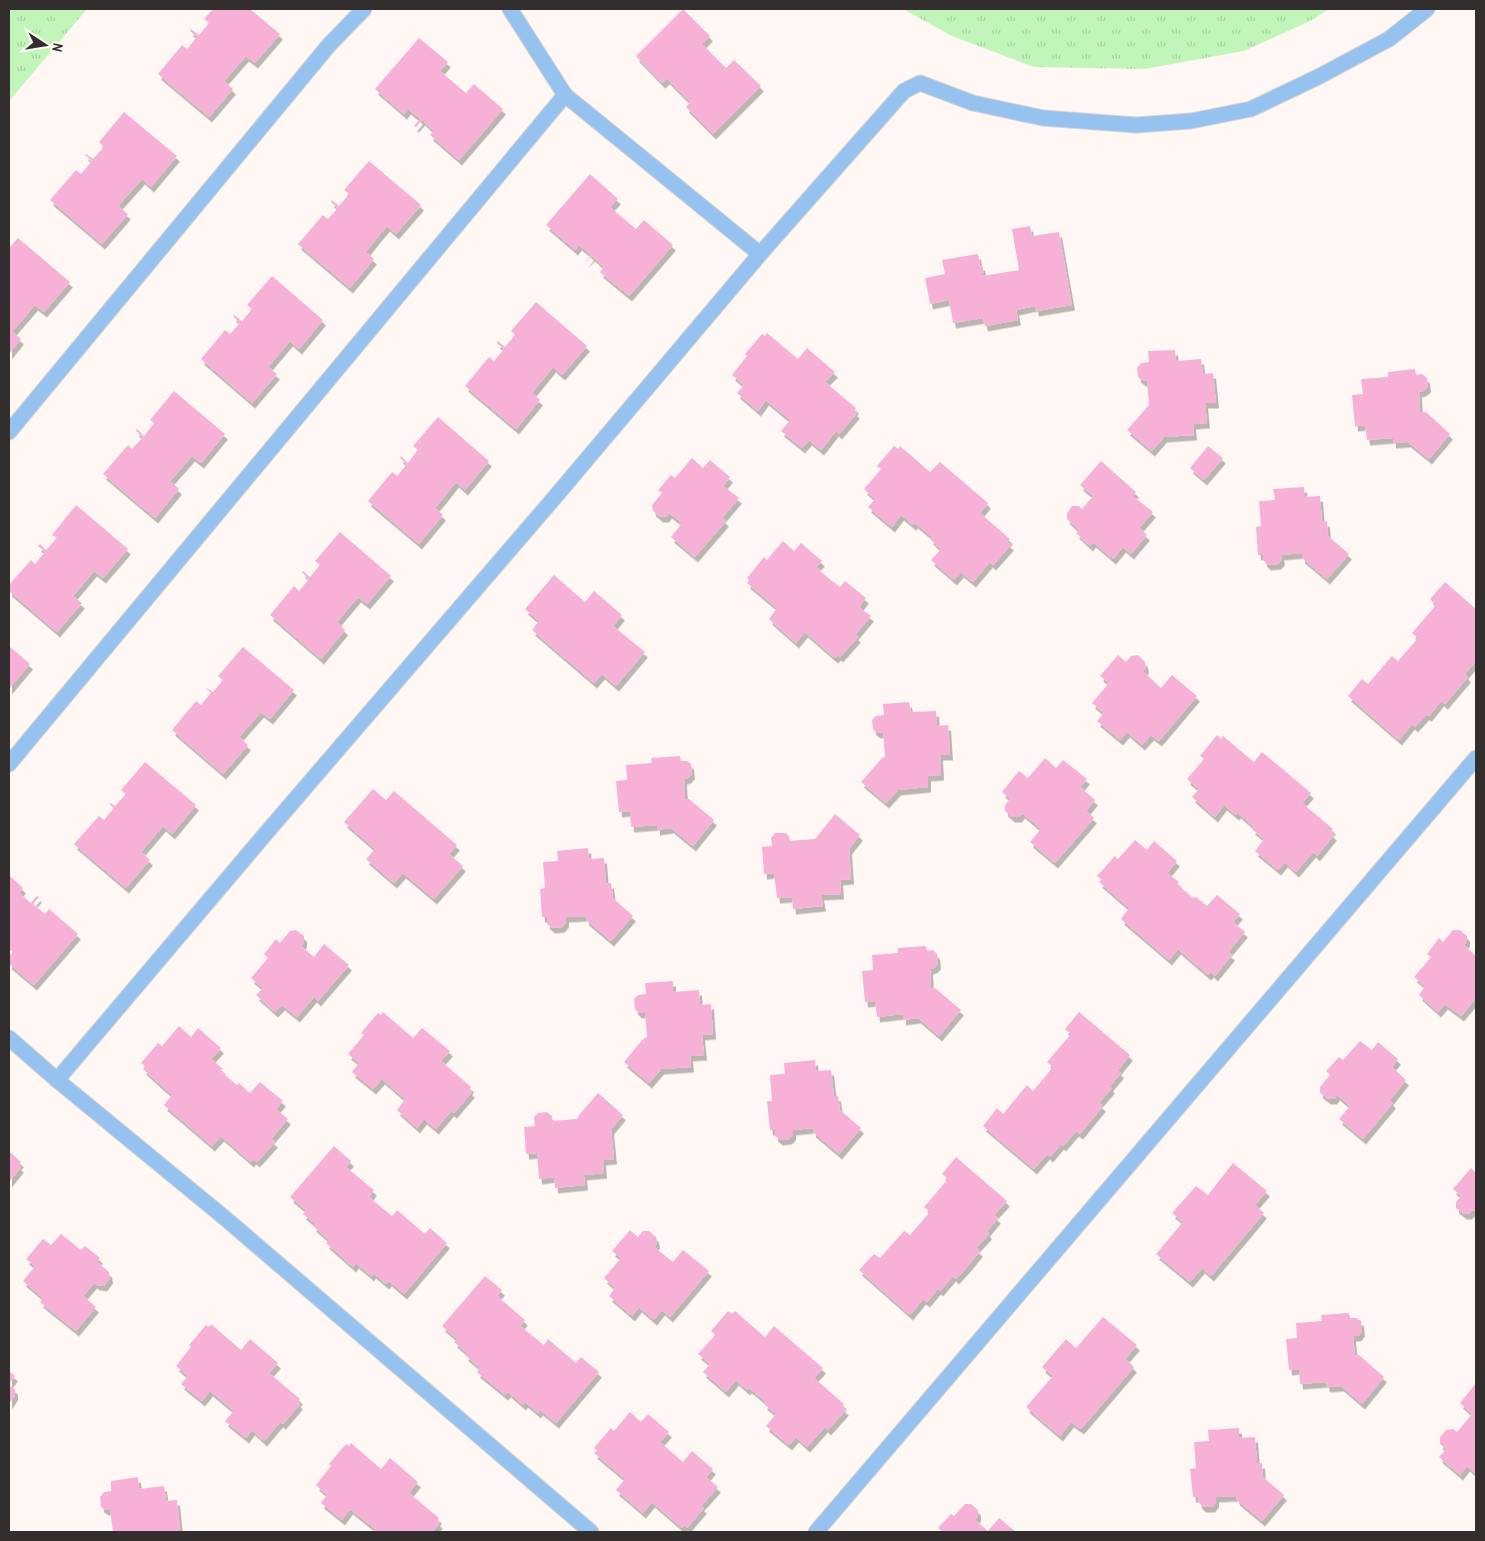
<svg xmlns="http://www.w3.org/2000/svg" width="1485" height="1541" font-family="'Archivo Narrow',sans-serif">
  <style>
    .grass { fill: url(#grass-tufts) }
    .building { fill: #f7b1d6; filter: url(#shadow) }
    .lines { fill: none; stroke-linecap: round; stroke-linejoin: round }
    .lane-casing { stroke: #dad3cf; stroke-width: 17 }
    .lane { stroke: #96c2ef; stroke-width: 15 }
  </style>
  <defs>
    <pattern id="grass-tufts" width="24" height="20" patternUnits="userSpaceOnUse" patternTransform="scale(1.25)"><rect width="24" height="20" fill="#c1f5ba"/><path d="M3 7l-1-3M5 7V3M7 7l1-3M15 17l-1-3M17 17v-4M19 17l1-3" fill="none" stroke="#a6d2a0"/></pattern>
    <filter id="shadow"><feDropShadow dx="3" dy="5.5" stdDeviation="0" flood-color="#0004"/></filter>
  </defs>
  <rect width="100%" height="100%" fill="#fff7f3"/>
  <g class="grass">
    <path d="M9 9H87L9 101Z"/>
    <path d="M903 9H1329L1312 20 1244 51 1144 69 1034 67 952 36Z"/>
  </g>
  <g class="building">
    <path d="M213 9H250L280 34 255 63 246 56 224 81 233 89 209 117 158 74 182 45 187 49 197 37 190 31 191 29 199 35 209 23 204 19Z"/>
    <path d="M683 9 710 36 702 44 726 68 734 60 761 86 713 134 686 107 690 102 667 79 662 83 636 56Z"/>
    <path d="M419 38 448 62 440 71 466 93 474 84 503 109 459 160 430 135 434 131 422 120 416 127 414 126 420 119 408 109 404 114 375 89Z"/>
    <path d="M124 112 177 156 151 187 142 179 118 206 128 214 102 244 50 200 76 170 81 174 92 161 85 155 86 154 93 159 104 147 99 142Z"/>
    <path d="M369 161 421 205 396 234 387 226 376 239 366 252 374 259 350 288 298 244 323 215 328 219 338 208 331 202 332 200 339 206 349 194 344 190Z"/>
    <path d="M590 174 618 199 610 207 636 229 644 220 673 245 629 296 600 272 604 267 592 256 585 263 591 255 579 245 575 250 546 225Z"/>
    <path d="M1030 226 1032 236 1059 232 1072 305 1036 311 1035 306 1016 310 1018 320 985 326 983 318 953 323 949 300 930 304 925 278 945 274 942 260 978 254 980 265H982L984 274H982V276L1019 270 1012 229Z"/>
    <path d="M18 238 70 282 44 312 35 305 12 332 21 339 9 354V248Z"/>
    <path d="M272 276 323 320 299 349 290 341 268 367 277 374 252 403 201 359 225 330 230 334 240 323 233 316 234 315 242 321 252 309 247 305Z"/>
    <path d="M536 302 587 346 562 375 553 367 532 393 540 400 516 429 465 386 489 357 494 361 504 349 497 343 498 341 505 347 515 335 511 331Z"/>
    <path d="M767 333 798 359 807 348 822 361 835 372 825 382 856 408 854 411 857 413 839 434 836 431 821 450 809 440 802 448 781 431 790 420 766 400 758 411 737 393 744 385 732 375 747 356 745 354 762 334 765 336Z"/>
    <path d="M1175 350 1176 361 1201 359 1203 374 1213 373 1216 403H1205L1207 423 1193 424 1194 435 1164 437 1152 451 1127 430 1149 405 1147 381H1143L1138 377 1137 368 1141 363 1149 362 1148 351Z"/>
    <path d="M1415 369 1416 375 1422 374 1427 378 1428 387 1423 391 1419 392 1420 412H1426L1450 434 1429 459 1408 442 1393 443V438L1367 440 1365 425 1355 426 1352 395 1363 394 1361 379 1388 377V372Z"/>
    <path d="M174 391 225 434 201 463 192 456 170 481 179 489 155 518 103 474 128 445 132 449 143 437 136 431 137 429 144 436 154 423 150 420Z"/>
    <path d="M438 417 489 461 465 490 456 482 445 496 435 508 443 515 419 544 368 501 392 472 397 476 407 464 400 458 401 456 408 463 418 450 413 446Z"/>
    <path d="M894 446 898 449 900 446 930 472 940 462 988 503 980 513 1010 539 1007 542 1011 545 993 565 990 562 973 582 961 572 954 580 931 560 941 549 930 539 932 537 915 523 913 525 901 515 892 527 868 507 875 499 864 489 881 469 877 466Z"/>
    <path d="M1208 446 1223 458 1204 480 1190 468Z"/>
    <path d="M692 458 703 468 710 460 730 477 723 486 739 498 722 518 726 521 695 557 671 537 682 523 669 513 666 517H660L653 511 652 505 662 493 658 490 671 475 675 478Z"/>
    <path d="M1101 461 1136 492 1133 496 1153 512 1139 528 1147 535 1131 554 1123 547 1113 559 1093 542 1090 546 1076 533 1079 530 1067 519V513L1072 506H1079L1082 509 1093 496 1080 485Z"/>
    <path d="M1304 487 1305 497 1320 496 1322 522 1327 521 1328 536 1349 554 1327 579 1302 558V553L1281 555 1282 560 1278 564 1268 565 1264 561 1263 555H1258L1256 527 1261 526 1259 501 1275 500 1273 489Z"/>
    <path d="M76 505 128 549 103 578 94 571 84 583 73 596 82 603 57 632 9 591V585L31 560 35 564 45 552 38 546 40 544 46 550 57 538 52 535Z"/>
    <path d="M340 532 391 576 367 604 358 597 337 622 345 630 321 659 270 615 294 586 299 591 309 579 302 572 303 571 310 577 320 565 315 561Z"/>
    <path d="M783 541 794 551 801 543 822 561 816 567 827 577 840 587 845 581 866 598 859 607 871 616 855 635 858 637 840 657 838 655 835 658 805 632 796 643 769 619 777 608 747 583 749 580 747 578 764 557 767 560Z"/>
    <path d="M554 575 585 602 594 591 622 615 613 626 645 652 616 686 602 674 594 683 532 630 539 621 525 609Z"/>
    <path d="M1445 582 1476 609V661L1465 674 1468 677 1445 704 1441 701 1429 716 1426 715 1415 727 1412 724 1399 740 1348 696 1362 679 1368 684 1392 656 1398 661 1418 638 1412 633 1436 605 1430 599Z"/>
    <path d="M9 646 30 664 9 689Z"/>
    <path d="M243 647 294 690 270 719 261 712 239 737 248 745 223 774 172 730 196 701 201 705 211 693 205 687 213 692 223 680 218 676Z"/>
    <path d="M1118 655 1126 662 1131 656 1138 655 1145 662 1146 668 1143 671 1161 688 1172 675 1197 696 1159 741 1151 735 1142 745 1127 732 1120 740 1097 721 1104 713 1092 703 1109 683 1100 676Z"/>
    <path d="M909 702 911 712 936 711 937 726 948 725 950 755H940L941 775 928 776V787L898 790 886 803 861 782 882 758 885 757 883 732 877 733 873 729 872 720 876 716 884 715 883 704Z"/>
    <path d="M1217 735 1221 739 1223 736 1254 762 1262 752 1311 793 1302 803 1333 829 1330 832 1334 835 1317 856 1313 852 1296 872 1285 862 1278 870 1255 851 1264 839 1252 829 1254 827 1238 813 1236 815 1224 805 1215 817 1192 797 1199 789 1187 779 1204 759 1200 756Z"/>
    <path d="M680 756 681 761H687L691 764 692 774 688 778 684 779 685 799H689L714 820 693 846 671 828 657 830V825L631 827 630 811 619 812 616 781 627 780 626 765 652 763 651 758Z"/>
    <path d="M1045 758 1056 768 1063 760 1087 779 1080 787 1095 800 1086 811 1094 818 1055 863 1030 842 1041 829 1022 813 1019 817H1012L1005 811V805L1010 799 1002 792 1019 771 1028 778Z"/>
    <path d="M145 762 196 805 172 834 163 826 141 852 150 860 126 888 74 844 99 816 104 820 114 808 109 804 111 803 115 806 126 794 121 790Z"/>
    <path d="M373 789 386 800 394 791 457 845 449 854 463 866 434 899 403 873 394 883 366 859 375 849 344 822Z"/>
    <path d="M835 814 860 835 849 849 851 879 840 880 841 894 821 895 823 906 793 909 792 897 777 898 774 873 764 874 762 847 772 846 771 838 775 833H785L789 836V841L815 839Z"/>
    <path d="M1135 840 1147 850 1154 841 1177 861 1167 873 1179 882 1177 884 1193 898 1196 897 1207 906 1217 895 1240 914 1233 922 1245 932 1228 952 1232 955 1215 976 1211 972 1208 975 1178 949 1169 960 1121 919 1129 908 1099 882 1102 880 1097 876 1115 856 1118 859Z"/>
    <path d="M588 848 589 859 604 858 606 884 611 883 613 898 633 916 611 941 586 920V916L566 917V922L562 927 552 928 547 924V917H542L540 889 545 888 543 862 558 861 557 851Z"/>
    <path d="M9 875 23 888 19 893 31 903 37 896 39 897 33 904 45 914 49 909 78 934 34 985 9 964V956L13 952 9 949Z"/>
    <path d="M296 930 304 936V942L301 946 314 957 324 944 349 965 318 1001 314 997 297 1017 282 1005 275 1012 256 995 263 988 251 978 268 958 264 954 276 939 280 943 290 931Z"/>
    <path d="M1453 930H1460L1467 936V941L1464 945 1476 956V998L1461 1016 1445 1004 1438 1012 1419 995 1425 986 1414 977 1431 957 1427 954 1439 938 1443 942Z"/>
    <path d="M926 946 927 951 933 950 937 954 938 964 934 968 930 969 931 989 935 988 961 1010 939 1036 918 1018 903 1020V1014L877 1017 875 1001 865 1002 862 971 873 970 872 955 898 953V948Z"/>
    <path d="M673 981V992L699 990 700 1005 711 1004 713 1034 702 1035 704 1055 690 1056 691 1067 661 1069 649 1083 624 1062 643 1039 647 1037 645 1012 639 1013 635 1009 634 999 638 995 646 994 645 983Z"/>
    <path d="M383 1012 413 1038 422 1028 450 1051 441 1061 471 1087 469 1090 472 1092 454 1113 451 1111 436 1129 424 1119 417 1128 397 1110 405 1099 382 1079 373 1089 352 1072 359 1063 348 1054 364 1035 361 1033 378 1013 381 1015Z"/>
    <path d="M1079 1012 1130 1055 1118 1070 1121 1073 1110 1086 1112 1088 1099 1103 1103 1106 1080 1134 1076 1131 1063 1146 1061 1144 1050 1157 1047 1154 1034 1169 983 1126 997 1108 1003 1114 1027 1085 1033 1091 1053 1067 1047 1062 1071 1034 1065 1029Z"/>
    <path d="M179 1026 191 1037 198 1028 221 1048 211 1059 223 1069 220 1071 237 1085 239 1083 250 1093 260 1082 283 1101 276 1109 288 1119 271 1139 275 1142 257 1162 253 1159 251 1162 221 1136 212 1146 164 1105 172 1095 143 1069 145 1066 141 1063 158 1043 162 1046Z"/>
    <path d="M1360 1041 1372 1050 1378 1042 1398 1059 1392 1067 1406 1080 1390 1100 1393 1103 1363 1139 1339 1119 1350 1106 1337 1095 1334 1099H1328L1320 1093V1087L1330 1075 1326 1071 1339 1057 1343 1060Z"/>
    <path d="M815 1060 816 1071 831 1070 834 1096H838L840 1110 861 1128 839 1154 813 1132V1128L793 1130V1135L789 1139 780 1140 775 1136V1130H770L767 1101H772L770 1075 785 1074 784 1063Z"/>
    <path d="M598 1093 623 1115 611 1129 614 1159 603 1160 604 1173 584 1175 585 1185 555 1188 554 1177 539 1179 537 1153 526 1154 524 1127 535 1126 534 1117 538 1113 547 1112 552 1116V1121L577 1119 579 1115Z"/>
    <path d="M334 1146 351 1161 346 1167 374 1190 369 1197 392 1216 397 1210 425 1234 430 1228 447 1243 404 1294 389 1281 386 1284 373 1273 371 1276 356 1263 353 1267 326 1243 329 1240 313 1226 315 1224 303 1214 306 1210 290 1197Z"/>
    <path d="M9 1151 21 1162 18 1165 21 1167 9 1182Z"/>
    <path d="M956 1157 1007 1201 994 1215 998 1218 987 1231 989 1234 976 1248 980 1251 968 1266 956 1279 953 1276 940 1291 938 1289 927 1302 923 1299 910 1315 859 1270 874 1254 880 1258 904 1231 910 1235 930 1212 924 1207 948 1179 942 1174Z"/>
    <path d="M1233 1163 1267 1191 1255 1205 1264 1213 1211 1276 1202 1268 1190 1282 1156 1254 1183 1222 1172 1213 1196 1186 1208 1195Z"/>
    <path d="M1471 1168 1476 1173V1213L1473 1210 1469 1214H1464L1456 1208V1202L1461 1196 1453 1189Z"/>
    <path d="M630 1230 638 1237 643 1231H649L656 1237 657 1243 654 1247 673 1262 683 1250 709 1271 670 1317 662 1310 654 1320 639 1307 632 1316 609 1296 615 1288 604 1278 621 1258 612 1251Z"/>
    <path d="M61 1234 81 1250 85 1246 100 1258 97 1262 109 1272 110 1278 104 1286 97 1285 94 1283 83 1296 96 1307 76 1331 40 1302 43 1298 23 1281 35 1266 26 1259 43 1239 51 1245Z"/>
    <path d="M485 1276 502 1290 497 1296 525 1320 520 1326 544 1345 548 1339 576 1363 581 1357 599 1372 556 1423 540 1410 538 1413 525 1402 523 1405 508 1392 505 1395 477 1372 480 1368 465 1355 467 1353 454 1342 457 1339 442 1326Z"/>
    <path d="M728 1311 732 1314 735 1311 765 1337 774 1326 823 1368 814 1378 844 1404 842 1407 846 1410 828 1430 825 1427 807 1447 796 1437 789 1445 766 1426 776 1414 764 1404 766 1402 749 1388 747 1390 736 1380 726 1392 703 1372 710 1364 698 1354 715 1335 711 1331Z"/>
    <path d="M1349 1313 1350 1318H1356L1361 1321 1362 1331 1358 1336H1353L1355 1356 1359 1355 1384 1377 1362 1404 1341 1386 1327 1387 1326 1382 1300 1384 1299 1369 1289 1370 1286 1339 1297 1338 1296 1323 1322 1321 1321 1315Z"/>
    <path d="M1103 1317 1137 1345 1125 1359 1134 1367 1081 1429 1071 1422 1060 1436 1026 1407 1053 1376 1042 1367 1066 1339 1076 1348Z"/>
    <path d="M211 1324 241 1350 250 1339 278 1363 269 1373 300 1399 297 1402 300 1404 283 1424 280 1422 264 1441 252 1430 246 1438 225 1421 234 1411 210 1391 202 1401 181 1384 188 1376 176 1366 191 1347 189 1345 206 1325 209 1327Z"/>
    <path d="M9 1371 15 1376 9 1384Z"/>
    <path d="M1476 1383V1474L1467 1466 1460 1475 1439 1457 1446 1449 1440 1444V1437L1446 1430 1453 1429 1457 1432 1472 1414 1460 1403Z"/>
    <path d="M9 1385 15 1389V1395L9 1404Z"/>
    <path d="M630 1412 641 1422 648 1414 669 1432 660 1442 683 1462 692 1451 713 1469 706 1477 718 1487 701 1506 704 1508 687 1528 684 1525 682 1528 652 1502 643 1513 616 1490 625 1479 594 1453 597 1451 594 1448 611 1428 614 1431Z"/>
    <path d="M1239 1428V1438L1255 1437 1257 1463H1262L1263 1477 1284 1495 1262 1521 1237 1500 1236 1496 1216 1497V1502L1212 1507H1203L1199 1503 1198 1497H1193L1190 1469 1196 1468 1194 1442 1209 1441 1208 1430Z"/>
    <path d="M351 1443 381 1469 390 1458 418 1482 409 1493 439 1518 437 1521 440 1523 432 1532H372L375 1529 350 1509 342 1520 321 1503 327 1495 316 1485 331 1466 329 1464 346 1444 349 1446Z"/>
    <path d="M138 1477 139 1489 164 1486 166 1501 177 1500 180 1530 170 1531V1532H113L110 1510H106L101 1507 100 1497 104 1492 111 1491V1481Z"/>
    <path d="M965 1504H971L978 1510V1516L975 1520 988 1531 999 1518 1016 1532H941L942 1531 938 1528 951 1514 954 1516Z"/>
  </g>
  <g class="lines">
    <g class="lane-casing">
      <g id="lane">
        <path d="M510 9 565 95 760 254"/>
        <path d="M9 432 329 45 364 9"/>
        <path d="M9 764 565 95"/>
        <path d="M9 1038 57 1080 226 1219 591 1532"/>
        <path d="M57 1080 267 832 555 497 760 254 904 91 920 83 973 103 1043 118 1136 125 1191 121 1251 109 1318 77 1389 39 1427 9"/>
        <path d="M816 1532 1476 758"/>
      </g>
    </g>
    <use href="#lane" class="lane"/>
  </g>
  <rect width="1485" height="1541" fill="none" stroke="#312e2d" stroke-width="20"/>
  <g transform="translate(45 45) rotate(102)" stroke="#fff7f3" stroke-width="4" paint-order="stroke">
  <path d="M0-4L9 19L0 12L-9 19Z" fill="#312e2d"/>
  <text y="-8" font-size="14" font-weight="bold" text-anchor="middle" fill="#312e2d">N</text>
  </g>
</svg>
